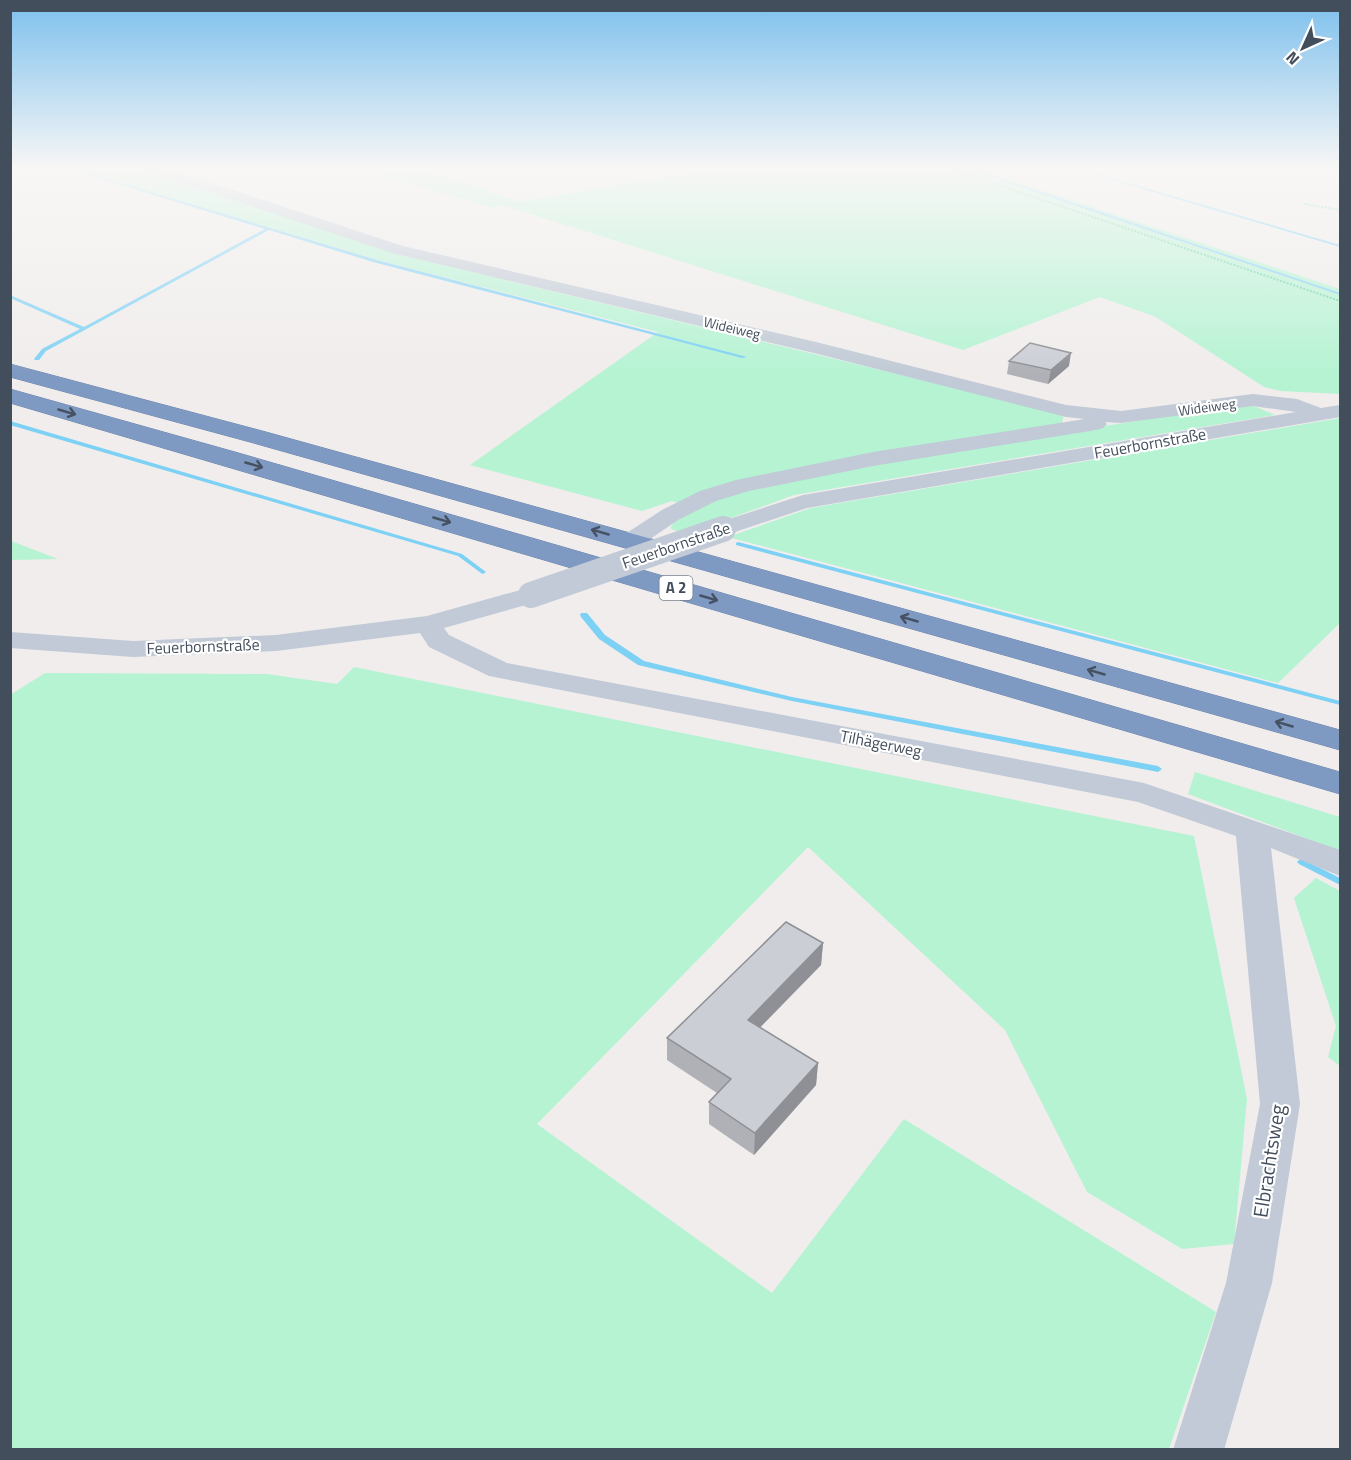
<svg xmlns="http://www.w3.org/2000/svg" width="1351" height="1460" font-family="'Titillium Web',sans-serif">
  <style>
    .green { fill: #b5f3d3 }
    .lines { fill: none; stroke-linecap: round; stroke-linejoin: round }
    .stream { fill: #7dd1f5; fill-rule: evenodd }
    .highway-casing { stroke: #6a84ad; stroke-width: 1 }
    .path { stroke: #69d5aa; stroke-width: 2; stroke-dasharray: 2 1.5; stroke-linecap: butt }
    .minor { fill: #c1cad6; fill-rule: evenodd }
    .highway { fill: #7e99c2; fill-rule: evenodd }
    .minor-bridge { stroke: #c1cad6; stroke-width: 26 }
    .wall { fill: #afb1b7 }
    .shaded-wall { fill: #8e9095 }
    .building { fill: #cbced5; stroke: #8e9095; stroke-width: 1.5 }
    .oneway { stroke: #465261 }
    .labels { text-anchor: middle; stroke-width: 4.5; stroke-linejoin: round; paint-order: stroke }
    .far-street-label { font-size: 14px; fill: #434e5c; stroke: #fff }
    .shield { fill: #fff; stroke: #7b838d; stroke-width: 1.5 }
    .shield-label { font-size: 15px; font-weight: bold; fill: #434e5c }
    .street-label { font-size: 16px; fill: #434e5c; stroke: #fff }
    .near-street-label { font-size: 20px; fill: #434e5c; stroke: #fff }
  </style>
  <rect width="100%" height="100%" fill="#f0edec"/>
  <g class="green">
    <path d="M74 169H143L397 254 1064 414 1061 426 965 448 1225 407 1254 406 1275 415 794 495 684 535 670 528 676 520 695 509 672 501 642 511 470 465 658 332 378 260Z"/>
    <path d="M360 169H427L519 202 709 169H978L1340 289V394L1281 391 1264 387 1156 317 1100 297 963 350 502 205 492 208Z"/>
    <path d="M1340 418V623L1278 683 728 537 811 508Z"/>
    <path d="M10 541H11L58 559 11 560Z"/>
    <path d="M354 667 1194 836 1247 1099 1234 1244 1182 1249 1087 1192 1005 1030 808 847 537 1124 772 1293 904 1119 1216 1312 1169 1449 11 1450 10 695 45 673 267 674 337 684Z"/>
    <path d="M1195 772 1340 817V851L1188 794Z"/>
    <path d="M1316 878 1340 891V1066L1328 1057 1336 1026 1294 898Z"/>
  </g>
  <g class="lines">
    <g class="stream">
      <path d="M68 169H75L377 260 747 357 742 358 373 262 269 230 46 351 39 360H35L34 359 42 349 80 329 10 298V295L84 327 265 229Z"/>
      <path d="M967 169H974L1340 293V295Z"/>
      <path d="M1074 169H1081L1340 245V247Z"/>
      <path d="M10 421 462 554 486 572 483 574 481 573 458 556 10 425Z"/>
      <path d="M738 542 1340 701V705L736 545V543Z"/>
      <path d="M581 613H587L605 635 644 661 792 697 1158 766 1162 769 1158 772 792 701 638 665 599 639 581 617 580 615Z"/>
      <path d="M1302 859 1340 878V885L1299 864 1297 862 1299 860Z"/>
    </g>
    <g class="highway-casing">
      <g id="highway">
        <path d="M10 364 266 432 1340 730V750L250 442 10 377Z"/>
        <path d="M10 389 235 452 1340 772V794L10 403Z"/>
      </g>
    </g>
    <g class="path">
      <path d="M952 169 1340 301"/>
      <path d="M1304 204 1340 210"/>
    </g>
    <g class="minor">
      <path d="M147 169H169L403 246 816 342 1066 405 1121 411 1253 394 1297 399 1321 408 1340 405V417L807 508 723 536 714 534 711 529 714 524 803 495 1296 412 1253 406 1121 423 1105 422 1107 424 1103 428 1096 430 873 466 749 491 716 501 678 520 640 546 631 548 622 546 619 541 622 536 662 510 700 491 736 480 873 452 1085 419 1066 417 814 353 392 253 149 172Z"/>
      <path d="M531 587 540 589 544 595 540 601 444 628 449 635 507 663 1144 783 1340 850V876L1271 848 1300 1104 1272 1283 1224 1450H1173L1226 1283 1260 1104 1236 836 1138 802 489 676 429 647 420 633 276 651 133 657 10 648V632L133 641 276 635 427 616Z"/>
    </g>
    <use href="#highway" class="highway"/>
    <path class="minor-bridge" d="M531 595 723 529"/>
  </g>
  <g class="wall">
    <path d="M1009 361 1069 366 1048 384 1007 374Z"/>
    <path d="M823 943 821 965 760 1027 818 1063 816 1085 754 1155 709 1124V1102L717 1093 667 1060V1038Z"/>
  </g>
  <g class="shaded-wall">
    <path d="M1071 353 1069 366 1048 384 1051 370Z"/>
    <path d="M823 943 821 965 746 1042 748 1020Z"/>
    <path d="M818 1063 816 1085 754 1155 755 1133Z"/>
  </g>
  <g class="building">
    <path d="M1030 343 1071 353 1051 370 1009 361Z"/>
    <path d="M786 922 823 943 748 1020 818 1063 755 1133 709 1102 731 1079 667 1038Z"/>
  </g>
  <defs><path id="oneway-shaft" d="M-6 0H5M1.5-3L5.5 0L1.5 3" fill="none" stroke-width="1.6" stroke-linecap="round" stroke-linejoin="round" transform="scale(1.5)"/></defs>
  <g class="oneway">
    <use href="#oneway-shaft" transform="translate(67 412) rotate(16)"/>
    <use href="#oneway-shaft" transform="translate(254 465) rotate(16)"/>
    <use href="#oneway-shaft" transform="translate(442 520) rotate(16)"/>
    <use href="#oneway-shaft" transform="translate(600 532) rotate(-164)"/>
    <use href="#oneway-shaft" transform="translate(709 598) rotate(16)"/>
    <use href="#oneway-shaft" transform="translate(909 619) rotate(-164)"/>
    <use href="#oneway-shaft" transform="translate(1096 672) rotate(-164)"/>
    <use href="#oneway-shaft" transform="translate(1284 724) rotate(-164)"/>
  </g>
  <linearGradient id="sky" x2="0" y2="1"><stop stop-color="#7dc0ed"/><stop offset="0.45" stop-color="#f8f7f6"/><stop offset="1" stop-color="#f8f7f6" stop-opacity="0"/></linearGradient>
  <rect width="1351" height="374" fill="url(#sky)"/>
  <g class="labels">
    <g class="far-street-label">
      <text transform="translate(732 328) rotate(13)" y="5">Wideiweg</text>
      <text transform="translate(1207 407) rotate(-8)" y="5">Wideiweg</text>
    </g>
    <rect class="shield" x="659.5" y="576" width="33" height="24" rx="4.5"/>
    <g class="shield-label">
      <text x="676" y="593">A 2</text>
    </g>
    <g class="street-label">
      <text transform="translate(1150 443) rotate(-10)" y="6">Feuerbornstraße</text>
      <text transform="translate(676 545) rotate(-19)" y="6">Feuerbornstraße</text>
      <text transform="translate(203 646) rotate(-2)" y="6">Feuerbornstraße</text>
      <text transform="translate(881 743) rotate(11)" y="6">Tilhägerweg</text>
    </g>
    <g class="near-street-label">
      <text transform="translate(1269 1161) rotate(-81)" y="7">Elbrachtsweg</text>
    </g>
  </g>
  <rect width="1351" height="1460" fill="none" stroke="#434e5c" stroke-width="24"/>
  <g transform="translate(1303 48) rotate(225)" stroke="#ffffff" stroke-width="4.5" paint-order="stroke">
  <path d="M0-4.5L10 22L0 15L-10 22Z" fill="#434e5c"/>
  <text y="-9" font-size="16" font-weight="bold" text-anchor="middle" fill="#434e5c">N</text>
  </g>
</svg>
